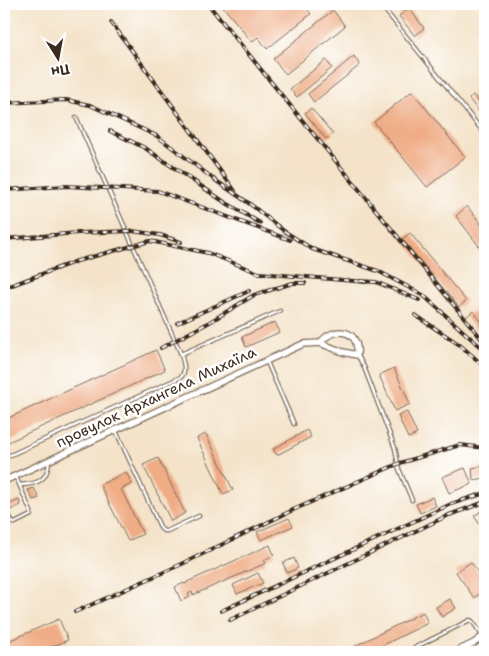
<svg xmlns="http://www.w3.org/2000/svg" width="489" height="656" font-family="'Shantell Sans',sans-serif">
  <style>
    .building { fill: #efac85 }
    .lines { fill: none; stroke-linecap: round; stroke-linejoin: round }
    .service-casing { stroke: #7c6b5a; stroke-width: 5 }
    .minor-casing { stroke: #7c6b5a; stroke-width: 8 }
    .service { stroke: #fff; stroke-width: 2.5 }
    .minor { stroke: #fff; stroke-width: 5.5 }
    .rail-casing { stroke: #3b2a1e; stroke-width: 4 }
    .rail { stroke: #fff; stroke-width: 2; stroke-dasharray: 5.5; stroke-linecap: butt }
    .labels { text-anchor: middle; stroke-width: 5; stroke-linejoin: round; paint-order: stroke }
    .street-label { font-size: 15px; fill: #3b2a1e; stroke: #fff }
  </style>
  <rect width="100%" height="100%" fill="#fff"/>
  <filter id="ink" filterUnits="userSpaceOnUse"><feTurbulence type="fractalNoise" baseFrequency=".02" numOctaves="2"/><feDisplacementMap in="SourceGraphic" scale="10" xChannelSelector="R" yChannelSelector="G"/><feConvolveMatrix kernelMatrix="1 2 1 2 8 2 1 2 1" color-interpolation-filters="sRGB"/></filter>
  <filter id="wash" filterUnits="userSpaceOnUse"><feTurbulence type="fractalNoise" baseFrequency=".0096" numOctaves="4" result="noise"/><feDisplacementMap in="SourceGraphic" scale="20" xChannelSelector="R" yChannelSelector="G"/><feGaussianBlur stdDeviation="1.12" result="paint"/><feColorMatrix in="noise" values="0 0 0 0 0 0 0 0 0 0 0 0 0 0 0 0 0 1.4 0 .05"/><feComposite in="paint" operator="in"/></filter>
  <g filter="url(#wash)">
    <rect width="100%" height="100%" fill="#f4e3c9"/>
    <g id="blocks">
      <g class="building">
        <path d="M221 4H303L311 14 267 49 258 37 252 42Z"/>
        <path d="M409 8 424 28 415 36 399 16Z"/>
        <path d="M333 10 345 26 286 74 273 59Z"/>
        <path d="M354 56 360 65 314 102 308 94Z"/>
        <path d="M326 60 332 68 297 97 290 89Z"/>
        <path d="M412 91 465 157 427 187 374 122Z"/>
        <path d="M473 95 485 110V115L483 117 469 99Z"/>
        <path d="M311 108 333 134 326 139 305 113Z"/>
        <path d="M467 206 485 229V254L456 216Z"/>
        <path d="M410 233 466 301 459 307 402 239Z"/>
        <path d="M473 311 485 326V340L466 317Z"/>
        <path d="M275 322 280 332 246 347 242 337Z"/>
        <path d="M156 350 165 370 4 444V420Z"/>
        <path d="M394 368 410 404 395 411 379 375Z"/>
        <path d="M407 412 417 434 408 438 398 416Z"/>
        <path d="M307 430 311 437 277 455 273 449Z"/>
        <path d="M206 434 233 490 223 494 197 438Z"/>
        <path d="M158 458 185 513 171 521 143 465Z"/>
        <path d="M485 466V478L473 480 472 468Z"/>
        <path d="M465 468 472 484 449 493 442 477Z"/>
        <path d="M126 472 132 484 121 489 143 534 128 541 100 485Z"/>
        <path d="M34 488 39 498 33 500 28 490Z"/>
        <path d="M432 497 436 506 420 513 416 504Z"/>
        <path d="M19 500 21 505 8 511 5 506Z"/>
        <path d="M483 510 485 514V532L474 516Z"/>
        <path d="M289 518 293 526 261 540 257 532Z"/>
        <path d="M270 545 274 555 264 560 266 563 193 595 192 592 188 594 190 597 181 601 175 587 184 583V584L187 583V582Z"/>
        <path d="M294 558 298 568 287 573 283 563Z"/>
        <path d="M471 562 485 582V590L474 598 456 572Z"/>
        <path d="M258 573 263 583 237 594 233 585Z"/>
        <path d="M450 599 456 608 442 617 436 607Z"/>
        <path d="M423 612 428 623 369 652H359L355 646Z"/>
        <path d="M59 619 68 640 40 652H4V643Z"/>
      </g>
    </g>
  </g>
  <g filter="url(#ink)">
    <use href="#blocks" fill-opacity="0" stroke="#7c6b5a" stroke-width="1"/>
    <g class="lines">
      <g class="service-casing">
        <g id="service">
          <path d="M380 4 485 134"/>
          <path d="M181 354 280 311"/>
          <path d="M358 356 364 367 395 448 399 469 412 500"/>
          <path d="M267 362 294 424"/>
          <path d="M116 431 161 529 164 531H167L199 516"/>
          <path d="M4 458 181 377C187 371 183 362 181 354L76 117"/>
          <path d="M20 485C37 484 48 481 49 461"/>
          <path d="M4 506 13 523H15L31 515V512L16 477"/>
          <path d="M406 652 470 620 472 621 482 635"/>
        </g>
      </g>
      <g class="minor-casing">
        <g id="minor">
          <path d="M4 481 303 344 320 343 343 352 357 355C360 328 333 326 320 343"/>
          <path d="M455 652 474 643 485 635"/>
        </g>
      </g>
      <use href="#service" class="service"/>
      <use href="#minor" class="minor"/>
      <g class="rail-casing">
        <g id="rail">
          <path d="M208 4 284 98 485 343"/>
          <path d="M111 22 235 191"/>
          <path d="M4 103 66 100 90 105 157 136 215 180 250 204 284 231 312 249 378 271 423 295 485 351"/>
          <path d="M110 131 145 148 223 201 260 223"/>
          <path d="M4 190 66 186 158 191 290 240"/>
          <path d="M4 239 78 233 132 231 160 235 181 242"/>
          <path d="M360 281 376 282 419 300"/>
          <path d="M4 288 77 261 150 241 208 253 259 273 366 282"/>
          <path d="M415 315 460 345 485 367"/>
          <path d="M177 323 249 291"/>
          <path d="M161 348 208 323 254 295 293 283H305"/>
          <path d="M221 611 451 504 485 493"/>
          <path d="M75 612 182 564 293 510 400 463 460 445 485 448"/>
          <path d="M230 620 449 515 485 502"/>
        </g>
      </g>
      <use href="#rail" class="rail"/>
    </g>
  </g>
  <g class="labels">
    <g class="street-label">
      <text transform="translate(156 397) rotate(-25)" y="5">провулок Архангела Михаїла</text>
    </g>
  </g>
  <rect width="489" height="656" fill="none" stroke="#fff" stroke-width="20"/>
  <g transform="translate(58 58) rotate(169)" stroke="#ffffff" stroke-width="4" paint-order="stroke">
  <path d="M0-4L9 19L0 12L-9 19Z" fill="#3b2a1e"/>
  <text y="-8" font-size="14" font-weight="bold" text-anchor="middle" fill="#3b2a1e">Пн</text>
  </g>
</svg>
